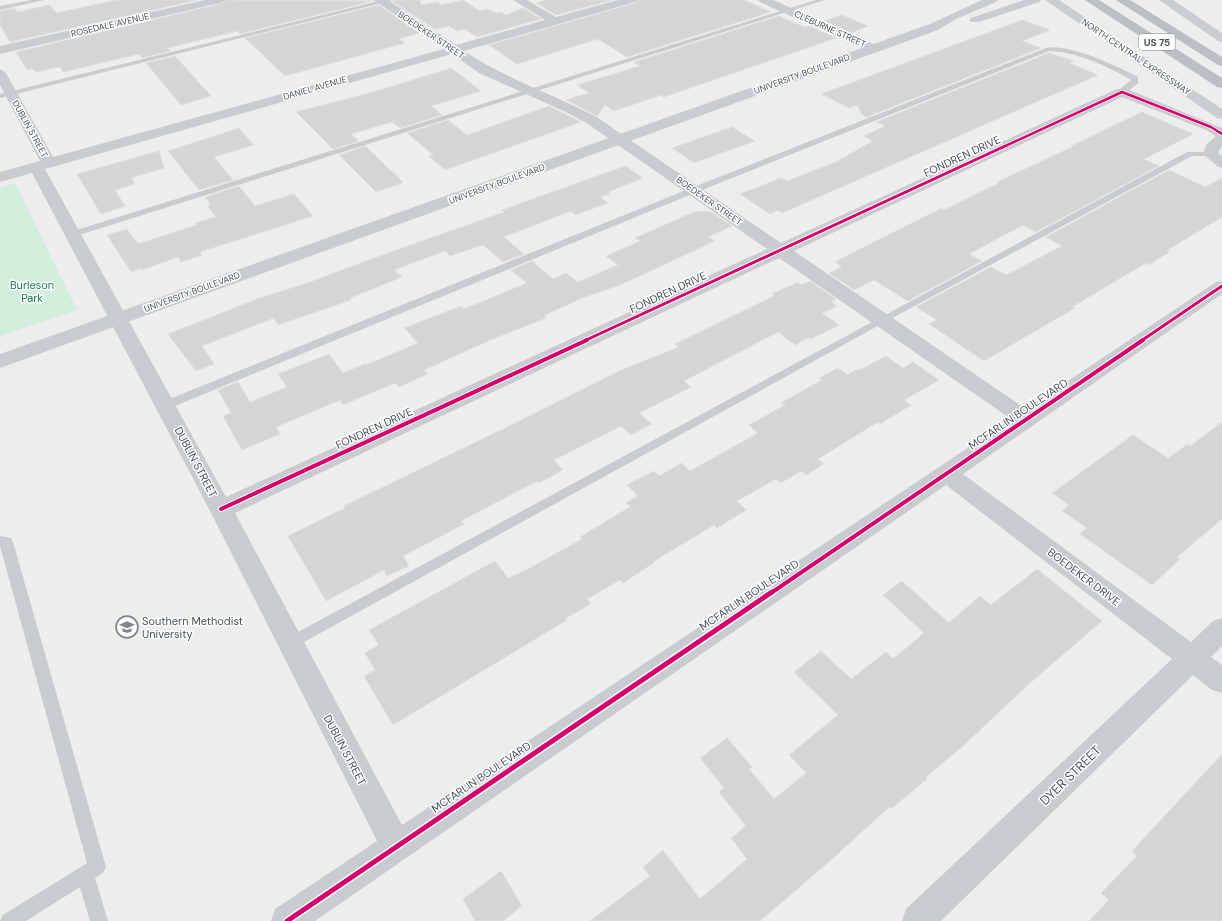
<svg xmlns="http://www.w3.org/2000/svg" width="1222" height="921" font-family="'DM Sans',sans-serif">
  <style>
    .green { fill: #d1eedc }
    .building { fill: #d5d5d7; stroke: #dfdfe0 }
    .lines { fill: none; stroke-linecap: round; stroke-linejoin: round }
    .service { fill: #c9ccce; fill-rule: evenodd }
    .minor { fill: #c9ccce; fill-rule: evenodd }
    .tertiary { fill: #c9ccce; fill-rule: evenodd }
    .secondary { fill: #cacdd0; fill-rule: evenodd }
    .motorway { fill: #babfc4; fill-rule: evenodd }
    .cycleway-far3-casing { stroke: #fff; stroke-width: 4 }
    .cycleway-far2-casing { stroke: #fff; stroke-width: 5 }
    .cycleway-far1-casing { stroke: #fff; stroke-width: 6 }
    .cycleway-casing { stroke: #fff; stroke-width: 8 }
    .cycleway-far3 { stroke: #d6006c; stroke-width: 2.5 }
    .cycleway-far2 { stroke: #d6006c; stroke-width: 3 }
    .cycleway-far1 { stroke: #d6006c; stroke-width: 4 }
    .cycleway { stroke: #d6006c; stroke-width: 5 }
    .labels { text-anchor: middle; stroke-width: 3; stroke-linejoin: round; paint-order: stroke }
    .far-street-label { font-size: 9px; fill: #454f5a; stroke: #fff }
    .shield { fill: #fff; stroke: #7d848c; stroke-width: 1 }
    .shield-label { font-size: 10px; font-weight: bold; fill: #454f5a }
    .street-label { font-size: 11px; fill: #454f5a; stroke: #fff }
    .park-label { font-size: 11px; fill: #157b4c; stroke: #fff }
    .poi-label { font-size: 11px; fill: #454f5a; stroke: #fff; text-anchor: start }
    .near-street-label { font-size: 13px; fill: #454f5a; stroke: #fff }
  </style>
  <rect width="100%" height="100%" fill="#eeeded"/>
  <path class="green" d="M15 183 77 310 0 336V188Z"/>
  <g class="building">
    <path d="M116 0H198L10 42 0 25V11L15 8 17 12 50 5 56 13Z"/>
    <path d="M227 0 373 1 240 34 238 31 167 48 170 51 142 58 139 54 63 72 60 67 36 72 34 69 27 70 16 52 220 4Z"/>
    <path d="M395 0H420L421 5 437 2 441 5 463 0 480 11 488 9 495 13 501 12 506 15 523 8 541 19 477 37 465 29 457 31 449 26 435 29 393 2Z"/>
    <path d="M545 0H612L556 15 536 3Z"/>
    <path d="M638 0H744L771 12 627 57 598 39 517 64 489 45 635 3Z"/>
    <path d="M379 5 419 33 399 39 405 43 285 76 245 38Z"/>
    <path d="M842 15 868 26 851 33 824 21Z"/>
    <path d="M779 16 804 27 809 26 836 38 664 97 661 95 614 111 605 105 597 116 566 100 589 93 577 85 640 66 634 62Z"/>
    <path d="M1022 20 1050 30 1022 41 1041 48 867 117 861 114 858 105 849 108 821 94Z"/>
    <path d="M1049 53 1074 61 1069 63 1098 75 782 213 778 210 770 214 740 194 781 178 787 181 836 162 873 141 864 136 885 126 876 122Z"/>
    <path d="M175 56 211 96 181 105 146 63Z"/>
    <path d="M451 68 481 91 431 106 442 115 400 128 392 122 351 134 359 141 333 149 296 112 377 91Z"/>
    <path d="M549 106 581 122 445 170 429 156 433 155 407 133 448 120 467 135Z"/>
    <path d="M1142 112 1193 134 1144 159 1159 166 1036 232 1023 225 969 254 982 261 908 301 874 280 854 290 829 273 842 267 835 262 868 245 942 208 944 210 999 183 997 182 1072 147 1071 146Z"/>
    <path d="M732 127 755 141 694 163 672 148Z"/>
    <path d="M239 128 254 145 214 157 233 180 199 190 168 151Z"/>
    <path d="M365 146 403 182 402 183 376 192 339 155Z"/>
    <path d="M159 151 164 168 131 178 135 184 115 190 125 206 101 214 77 174Z"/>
    <path d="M625 166 643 178 608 192 610 194 601 197 608 203 575 215 571 211 504 237 524 254 503 262 483 245 450 256 445 251 394 270 402 277 350 298 351 300 278 325 274 318 202 346 214 364 196 371 168 334 257 299 310 282 374 258 504 212 502 210Z"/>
    <path d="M1169 170 1205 187 1222 178V217L1166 251 1169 252 1149 265 1146 263 1072 307 1075 308 984 361 929 324 937 320 916 307 991 267 1006 275 1062 246 1046 237Z"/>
    <path d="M239 186 255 206 294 194 313 216 200 252 202 255 181 262 178 257 142 270 141 268 131 272 107 235 127 229 138 244 196 225 195 223 216 217 208 206 211 205 205 197Z"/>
    <path d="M696 211 711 212 732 226 708 237 715 241 620 285 585 297 549 313 544 317 546 318 488 341 424 370 428 374 399 387 395 383 343 405 340 400 276 427 280 434 242 450 223 416 231 413 218 390 238 382 250 402 287 387 278 374 329 354 343 373 365 364 366 365 418 343 404 328 461 306 464 309 527 283 511 270 532 261 553 279 566 273 578 282 618 265 606 256 640 241 635 238Z"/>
    <path d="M810 281 836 299 831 302 837 306 822 313 839 325 811 339 808 338 795 345 778 332 684 381 691 387 639 413 652 424 631 435 621 426 554 460 563 470 539 483 537 481 461 521 464 524 403 556 409 566 387 576 384 570 326 601 288 536 345 508 344 506 501 430 621 370 679 347 675 344 774 296 772 294 798 282 801 285Z"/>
    <path d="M886 356 903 368 913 362 939 380 904 400 911 405 880 424 878 422 818 459 824 464 806 475 801 471 781 483 776 479 737 501 746 510 717 528 714 525 654 561 655 562 623 583 620 580 587 599 591 604 566 618 567 620 393 725 364 676 375 670 365 653 379 645 369 630 495 561 508 578 528 569 582 539 580 537 630 507 626 503 638 496 627 485 654 471 659 476 682 463 690 471 758 433 749 425 785 405 781 403 822 380 819 378 838 368 847 375 858 369 860 370Z"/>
    <path d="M1222 422V519L1177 557 1180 559 1152 585 1080 534 1087 528 1062 511 1069 505 1052 493 1133 435 1168 458 1188 444 1190 446Z"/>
    <path d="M1037 569 1102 621 1030 683 964 745 926 777 927 779 891 809 889 807 831 860 760 921H590L650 876 643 867 663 850 700 899 747 859 731 838 746 826 719 792 724 788 700 758 727 738 752 767 749 769 774 799 806 773 789 755 838 715 794 672 821 651 851 679 886 652 893 659 924 633 883 595 902 581 949 623 980 596 991 605Z"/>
    <path d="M1222 754V921H1089L1109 900 1101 893 1137 856 1132 851Z"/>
    <path d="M501 871 522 906 503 921H475L463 899Z"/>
  </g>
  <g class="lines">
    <g class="service">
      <path d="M32 0H44L0 10V6Z"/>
      <path d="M383 0H394L0 98V94Z"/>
      <path d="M816 0H825L76 236 73 237 68 234 70 232Z"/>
      <path d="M1046 48C1068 43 1117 66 1138 77V83L1125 94H1119V90L1131 80C1110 67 1074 51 1049 51L697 192 170 408H162L160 405 162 402 691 188Z"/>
      <path d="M1187 152H1210L1214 154 1210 156H1192L885 322 295 647 290 649 285 647 283 643 285 639Z"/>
      <path d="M0 536 11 538 13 542 106 867 103 873 95 878 108 921H90L80 887 26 921H0L3 915 87 863 0 546Z"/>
    </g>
    <g class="minor">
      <path d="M205 0H226L220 3 0 54V46Z"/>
      <path d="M374 0H388L456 45 545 20 513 0H527L556 17 618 0H637L635 2 464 51C506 79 554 94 598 118L781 243 1117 89H1127L1222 128V146L1218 153 1222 156V168L1217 166 1203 154 1206 145 1216 136 1206 130 1122 97 794 251 1026 409 1216 282 1222 281V294L963 474 1191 642 1213 621 1222 618V646L1211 657 1222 665V693L1212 690 1193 675 941 921H902L906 909 1172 659 946 485 315 921H271L275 909 377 841 209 509 32 173 0 182V172L40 161 0 85V69L6 73 53 157 444 49ZM452 54 479 73 566 112 588 124 767 249 226 497 45 169ZM779 258 1011 419 402 825 235 513Z"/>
      <path d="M758 0H773L878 46 880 49 878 52H870L760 2Z"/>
    </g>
    <g class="tertiary">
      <path d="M982 0H998L996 2 956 19 938 30 0 368V354L930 24Z"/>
      <path d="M1024 0H1041L1039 2 979 22H971L969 20 971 18Z"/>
    </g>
    <g class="secondary">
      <path d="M1045 0H1059L1222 109V119L1217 118Z"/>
      <path d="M1159 0H1173L1222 33V42L1218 41Z"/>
    </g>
    <g class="motorway">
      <path d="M1085 0H1099L1222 78V88L1217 87Z"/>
      <path d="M1116 0H1130L1222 57V66L1218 65Z"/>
    </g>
    <g class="cycleway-far3-casing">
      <path id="cycleway-far3" d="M1001 148 1122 92 1211 127 1222 134"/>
    </g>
    <g class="cycleway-far2-casing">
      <g id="cycleway-far2">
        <path d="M584 341 1003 147"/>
        <path d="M1141 341 1222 286"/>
      </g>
    </g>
    <g class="cycleway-far1-casing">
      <g id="cycleway-far1">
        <path d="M221 509 587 340"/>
        <path d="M771 593 1143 340"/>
      </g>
    </g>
    <g class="cycleway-casing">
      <path id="cycleway" d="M287 921 772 592"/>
    </g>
    <use href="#cycleway-far3" class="cycleway-far3"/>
    <use href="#cycleway-far2" class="cycleway-far2"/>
    <use href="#cycleway-far1" class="cycleway-far1"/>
    <use href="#cycleway" class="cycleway"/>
  </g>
  <defs>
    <g id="university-ring" transform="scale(1.15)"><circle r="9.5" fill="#fff" stroke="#80868d" stroke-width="1.5"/><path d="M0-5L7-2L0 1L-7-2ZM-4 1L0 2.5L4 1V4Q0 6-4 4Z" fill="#80868d"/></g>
  </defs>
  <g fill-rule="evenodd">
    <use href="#university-ring" x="127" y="627"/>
  </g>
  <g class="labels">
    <g class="far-street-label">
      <text transform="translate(110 25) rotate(-13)" y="3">ROSEDALE AVENUE</text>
      <text transform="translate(830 29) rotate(24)" y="3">CLEBURNE STREET</text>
      <text transform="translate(431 35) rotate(34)" y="3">BOEDEKER STREET</text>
      <text transform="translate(1136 57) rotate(34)" y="3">NORTH CENTRAL EXPRESSWAY</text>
      <text transform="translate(802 74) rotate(-20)" y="3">UNIVERSITY BOULEVARD</text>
      <text transform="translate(315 88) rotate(-16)" y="3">DANIEL AVENUE</text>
      <text transform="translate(30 129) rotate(61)" y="3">DUBLIN STREET</text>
      <text transform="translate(497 184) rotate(-20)" y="3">UNIVERSITY BOULEVARD</text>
      <text transform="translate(709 201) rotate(35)" y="3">BOEDEKER STREET</text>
      <text transform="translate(192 292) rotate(-20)" y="3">UNIVERSITY BOULEVARD</text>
    </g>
    <rect class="shield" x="1139" y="34" width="36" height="16" rx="3"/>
    <g class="shield-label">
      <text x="1157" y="46">US 75</text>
    </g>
    <g class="street-label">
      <text transform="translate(962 156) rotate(-25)" y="4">FONDREN DRIVE</text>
      <text transform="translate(668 292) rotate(-25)" y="4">FONDREN DRIVE</text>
      <text transform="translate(1018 414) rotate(-34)" y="4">MCFARLIN BOULEVARD</text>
      <text transform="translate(374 428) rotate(-25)" y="4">FONDREN DRIVE</text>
      <text transform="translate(196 462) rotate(62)" y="4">DUBLIN STREET</text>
      <text transform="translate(1084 577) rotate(37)" y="4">BOEDEKER DRIVE</text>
      <text transform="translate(749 595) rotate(-34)" y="4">MCFARLIN BOULEVARD</text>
      <text transform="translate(345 750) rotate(62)" y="4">DUBLIN STREET</text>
      <text transform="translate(481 777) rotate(-34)" y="4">MCFARLIN BOULEVARD</text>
    </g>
    <g class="park-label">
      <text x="32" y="289">Burleson<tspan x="32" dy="13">Park</tspan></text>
    </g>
    <g class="poi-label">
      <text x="142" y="625">Southern Methodist<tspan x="142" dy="13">University</tspan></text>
    </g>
    <g class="near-street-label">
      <text transform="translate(1070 775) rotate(-44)" y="5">DYER STREET</text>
    </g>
  </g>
</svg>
